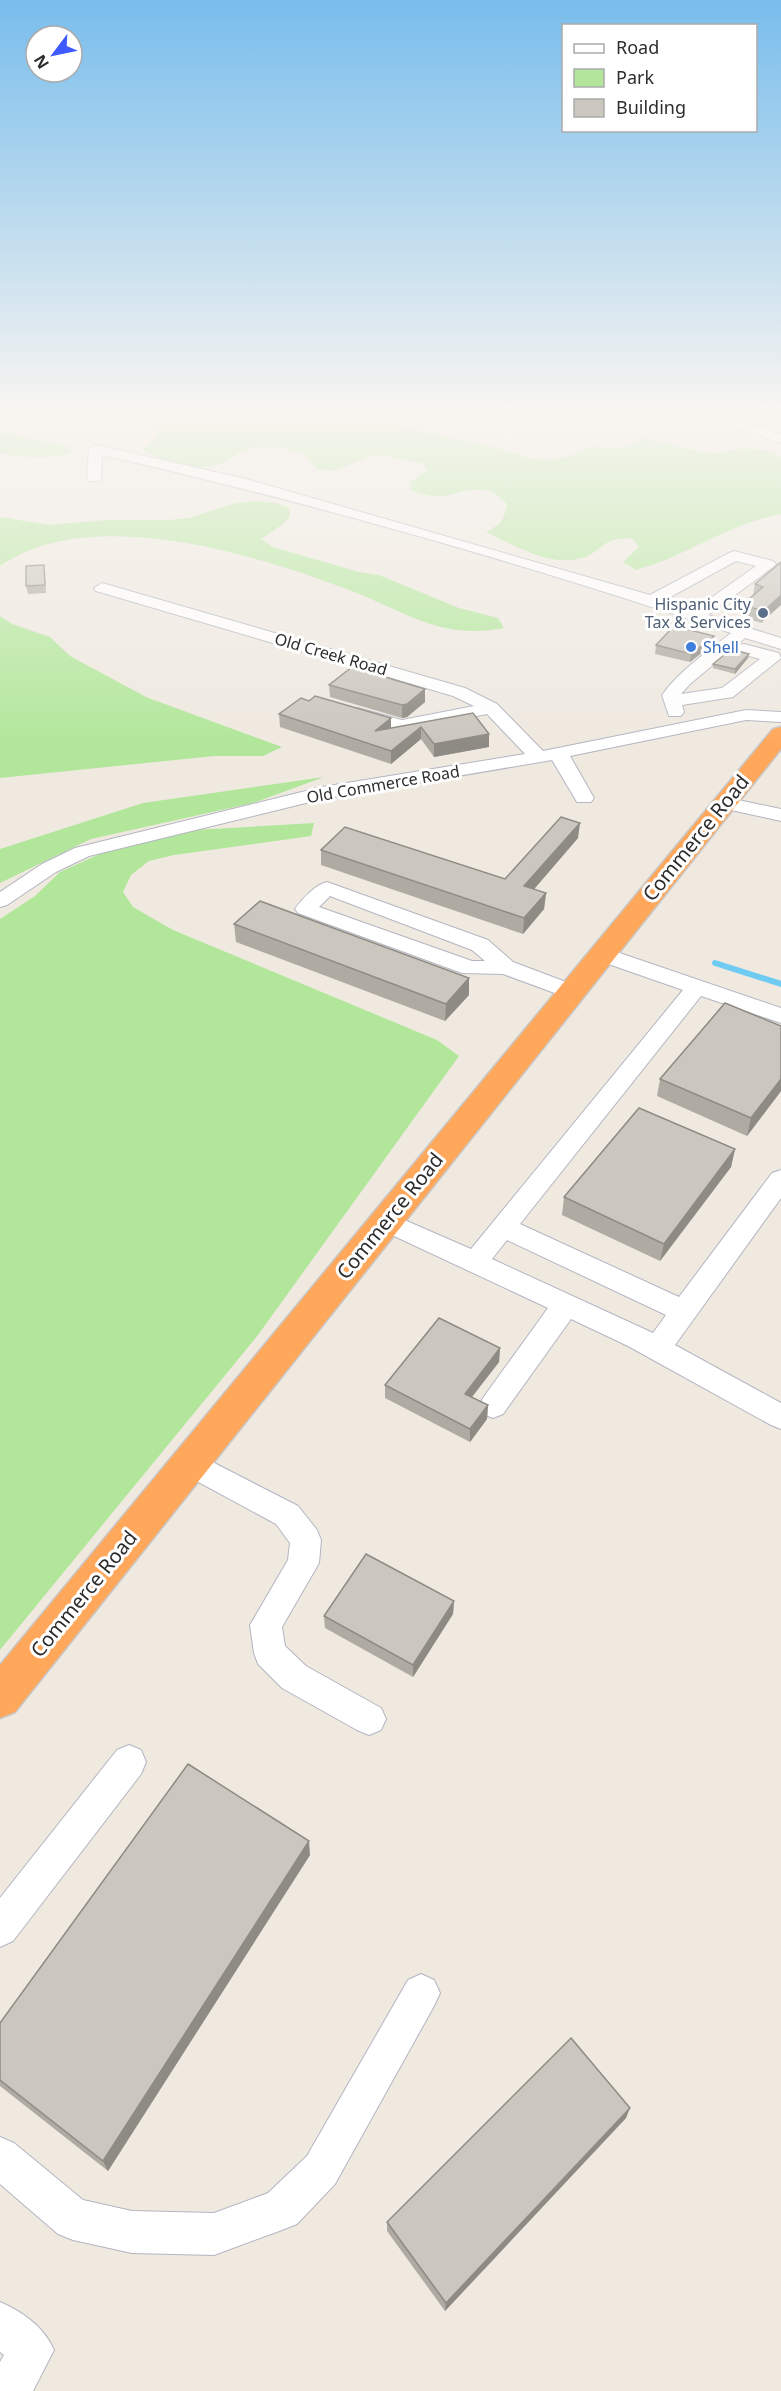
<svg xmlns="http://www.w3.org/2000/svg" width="781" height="2391" font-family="'Noto Sans',sans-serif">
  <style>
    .green { fill: #b2e79b }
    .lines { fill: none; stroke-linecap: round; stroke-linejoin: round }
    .stream { stroke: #70cbf3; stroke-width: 6 }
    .minor-casing { stroke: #b3b5c1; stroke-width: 2 }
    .highway-casing { stroke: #c8c8c8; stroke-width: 3 }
    .minor { fill: #fff; fill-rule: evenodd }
    .highway { fill: #ffa85b; fill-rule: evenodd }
    .wall { fill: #afaba3 }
    .shaded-wall { fill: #8e8b85 }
    .building { fill: #cbc7be; stroke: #8e8b85; stroke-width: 1.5 }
    .service-dot { fill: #5c6f8a; stroke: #fff; stroke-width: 2 }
    .shop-dot { fill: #3f7fe0; stroke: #fff; stroke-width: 2 }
    .labels { text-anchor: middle; stroke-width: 6; stroke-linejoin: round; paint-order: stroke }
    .far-service-label { font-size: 16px; fill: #4e5e75; stroke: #fff; text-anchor: end }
    .far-shop-label { font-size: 16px; fill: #366cbe; stroke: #fff; text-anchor: start }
    .far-street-label { font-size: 16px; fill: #2d2d2d; stroke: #fff }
    .street-label { font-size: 20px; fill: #2d2d2d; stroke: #fff }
  </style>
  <rect width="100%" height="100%" fill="#efe9e0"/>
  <g class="green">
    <path d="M133 409H217L263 421 298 422 338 418 373 420 485 445 531 458 550 460 566 457 589 447 624 448 643 438 712 454 744 448 764 450 781 457V514C730 523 686 556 636 570L623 562 639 547 632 538C627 539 619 538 613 540 603 543 596 553 585 557 552 569 516 546 486 532 501 525 504 520 507 504 485 481 470 491 444 496 432 497 421 494 411 490L410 482 428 470 422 463 374 454 335 471 317 469C313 465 309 458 304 455 289 446 256 445 240 452 233 456 227 462 220 464 197 472 162 463 143 450L156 437 157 430 153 424Z"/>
    <path d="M0 432 67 446 73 452C50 460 24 458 0 453Z"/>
    <path d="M256 501 276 503 289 508 290 516 283 524 261 539 273 547 359 572 379 575 459 608 498 618 504 628C438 641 402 609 344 588 251 553 89 504 0 566V517L48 525 108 520H169L189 518 236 503Z"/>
    <path d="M0 616 12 624 50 637 70 656 146 697 282 747 263 756H214L0 778Z"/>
    <path d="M324 777 253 803 91 839 0 883V849L143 803Z"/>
    <path d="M314 823 311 836 174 855 149 861 131 875 123 892 133 907 173 930 437 1040 459 1056 258 1335 0 1650V919L35 896 60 872 126 842 177 831Z"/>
  </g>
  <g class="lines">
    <path class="stream" d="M715 963 781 984"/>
    <g class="minor-casing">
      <g id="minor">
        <path d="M614 409H678L726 415 781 434V443L724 423 672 416 621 413Z"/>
        <path d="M96 445 246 479 650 595 729 553 734 551 773 561 776 564 773 567 708 615 781 638V649L745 638 690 684 681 694 722 688 760 659 738 653 736 649 738 645 744 644 779 653 781 658 733 697 682 705 684 712 681 716H669L662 695C680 670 707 652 731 633 524 564 315 503 102 455L101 478 99 481H89L87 478 89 449ZM736 561 756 566 694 610 665 600Z"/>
        <path d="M102 583 465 688 497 704 543 751 746 710 781 712V722L746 720 570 756 594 798 591 802H577L552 760 322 799 89 856 56 872 7 905 0 907V892L42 864 75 848 322 787 525 754 487 714 401 731 351 717 348 713 351 709 357 708 402 720 474 706 453 696 96 591 94 588Z"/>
        <path d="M724 797 781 809V821L717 807 714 803 717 799Z"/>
        <path d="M327 882 488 940 513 962 579 987 582 992 579 997 571 999 503 974 462 973 298 913 295 909C302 899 315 885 327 882ZM330 896 472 950 485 961H472L319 907Z"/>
        <path d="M602 947 781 1008V1023L701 996 520 1224 679 1297 772 1173 781 1170V1198L675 1345 781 1403V1429L771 1425 628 1346 571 1319 503 1414 493 1418 483 1414 479 1406 483 1398 548 1308 377 1228 373 1221 377 1214 386 1212 471 1249 683 990 594 959 591 954 594 949ZM507 1240 666 1315 653 1333 492 1259Z"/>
        <path d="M191 1451 298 1506 317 1530 321 1540 319 1563 282 1627 285 1646 306 1666 381 1708 386 1719 381 1730 369 1735 357 1730 282 1688 258 1664 254 1653 250 1625 288 1560 290 1543 276 1524 180 1472 176 1463 180 1454Z"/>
        <path d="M129 1745 141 1750 146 1762 141 1774 13 1941 0 1947V1898L117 1750Z"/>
        <path d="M421 1974 434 1980 440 1993 434 2006 335 2184 297 2224 282 2230 214 2255 132 2253 73 2240 58 2234 0 2184V2137L14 2143 83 2200 132 2211 214 2213 268 2193 307 2156 408 1980Z"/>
        <path d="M0 2302C23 2312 44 2327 54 2350L33 2391H0V2362L4 2355 0 2352Z"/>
      </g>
    </g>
    <g class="highway-casing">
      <path id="highway" d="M781 727V749L15 1712 0 1718V1665L773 729Z"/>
    </g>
    <use href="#minor" class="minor"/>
    <use href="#highway" class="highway"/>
  </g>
  <g class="wall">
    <path d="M781 562 761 623 740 616 742 605 753 595 755 584Z"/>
    <path d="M45 573 46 593 28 594 26 586Z"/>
    <path d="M714 636 713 644 690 662 655 654 656 645Z"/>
    <path d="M738 651 749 654 748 658 735 674 713 668V664Z"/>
    <path d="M329 685 425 702 407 717 402 718 330 697Z"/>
    <path d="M473 713 489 734V747L434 757 421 739 391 764 280 727 279 714 391 728Z"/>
    <path d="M578 838 534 889 546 893 544 909 523 934 321 865V850L505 879Z"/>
    <path d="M234 924 469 978V995L445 1021 236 942Z"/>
    <path d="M781 1026V1091L747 1136 657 1096 660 1079Z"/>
    <path d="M735 1149 731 1167 660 1261 562 1215 564 1197Z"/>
    <path d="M500 1348 499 1362 472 1397 488 1405 487 1419 470 1442 385 1398V1385Z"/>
    <path d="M454 1601 453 1614 413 1677 325 1628 324 1616Z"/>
    <path d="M310 1855 108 2171 0 2086V2023Z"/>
    <path d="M626 2118 445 2311 387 2231V2222Z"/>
  </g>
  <g class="shaded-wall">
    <path d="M781 595V605L761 623 764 611Z"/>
    <path d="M714 636 713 644 690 662 691 654Z"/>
    <path d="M749 654 748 658 735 674V669Z"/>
    <path d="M425 689V702L407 717 402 718V705Z"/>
    <path d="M391 718V730L375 731Z"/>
    <path d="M421 727V739L391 764V751Z"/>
    <path d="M489 734V747L434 757V744Z"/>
    <path d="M580 823 578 838 523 902 524 886Z"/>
    <path d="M546 893 544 909 523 934 524 918Z"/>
    <path d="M469 978V995L445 1021 446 1004Z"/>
    <path d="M781 1079V1091L747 1136 751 1118Z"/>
    <path d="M735 1149 731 1167 660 1261 664 1244Z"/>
    <path d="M500 1348 499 1362 464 1407 465 1394Z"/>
    <path d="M488 1405 487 1419 470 1442V1429Z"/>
    <path d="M454 1601 453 1614 413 1677V1665Z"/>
    <path d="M309 1841 310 1855 108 2171 103 2161Z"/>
    <path d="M630 2108 626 2118 445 2311 446 2303Z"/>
  </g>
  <g class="building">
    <path d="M781 562V595L764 611 742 605 763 587 755 584Z"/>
    <path d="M44 565 45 585 26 586V566Z"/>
    <path d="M674 626 714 636 691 654 656 645Z"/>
    <path d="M735 646 738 651 749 654 735 669 713 664Z"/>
    <path d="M352 667 425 689 407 704 402 705 329 685Z"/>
    <path d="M315 696 391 718 375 731 473 713 489 734 434 744 421 727 391 751 279 714 301 698 309 701Z"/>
    <path d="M561 817 580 823 524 886 546 893 524 918 321 850 345 827 505 879Z"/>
    <path d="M260 901 469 978 446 1004 234 924Z"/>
    <path d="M725 1003 781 1026V1079L751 1118 660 1079Z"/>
    <path d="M639 1108 735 1149 664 1244 564 1197Z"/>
    <path d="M439 1318 500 1348 465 1394 488 1405 470 1429 385 1385Z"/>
    <path d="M366 1554 454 1601 413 1665 324 1616Z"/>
    <path d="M188 1764 309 1841 103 2161 0 2080V2023Z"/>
    <path d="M571 2038 630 2108 446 2303 387 2222Z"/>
  </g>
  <linearGradient id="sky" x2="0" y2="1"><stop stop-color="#78bdec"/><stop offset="0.55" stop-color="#f8f5f1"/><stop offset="1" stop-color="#f8f5f1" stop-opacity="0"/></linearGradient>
  <rect width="781" height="744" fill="url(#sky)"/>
  <circle class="service-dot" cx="763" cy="613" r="6"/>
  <circle class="shop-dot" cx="691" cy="647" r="6"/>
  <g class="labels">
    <g class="far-service-label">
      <text x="751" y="610">Hispanic City<tspan x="751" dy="18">Tax &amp; Services</tspan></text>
    </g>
    <g class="far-shop-label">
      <text x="703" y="653">Shell</text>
    </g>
    <g class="far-street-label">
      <text transform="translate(331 654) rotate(16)" y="6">Old Creek Road</text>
      <text transform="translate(383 784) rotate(-10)" y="6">Old Commerce Road</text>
    </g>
    <g class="street-label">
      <text transform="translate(696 838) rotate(-51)" y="7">Commerce Road</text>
      <text transform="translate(390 1216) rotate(-51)" y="7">Commerce Road</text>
      <text transform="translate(84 1594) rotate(-51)" y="7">Commerce Road</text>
    </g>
  </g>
  <rect x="562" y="24" width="195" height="108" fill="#ffffff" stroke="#ababab" stroke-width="1.5"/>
  <rect x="574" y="44" width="30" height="9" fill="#ffffff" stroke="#ababab" stroke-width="1.5"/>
  <text x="616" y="54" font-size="18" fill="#2d2d2d">Road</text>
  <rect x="574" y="69" width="30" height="18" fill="#b2e79b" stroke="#ababab" stroke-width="1.5"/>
  <text x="616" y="84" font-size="18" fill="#2d2d2d">Park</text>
  <rect x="574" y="99" width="30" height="18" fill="#cbc7be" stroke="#ababab" stroke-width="1.5"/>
  <text x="616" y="114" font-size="18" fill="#2d2d2d">Building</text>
  <g transform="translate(54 54) rotate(238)"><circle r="28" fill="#ffffff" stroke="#ababab" stroke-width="1.5"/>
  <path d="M0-4.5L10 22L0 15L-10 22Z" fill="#3d59ff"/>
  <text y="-9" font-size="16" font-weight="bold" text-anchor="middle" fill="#2d2d2d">N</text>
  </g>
</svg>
